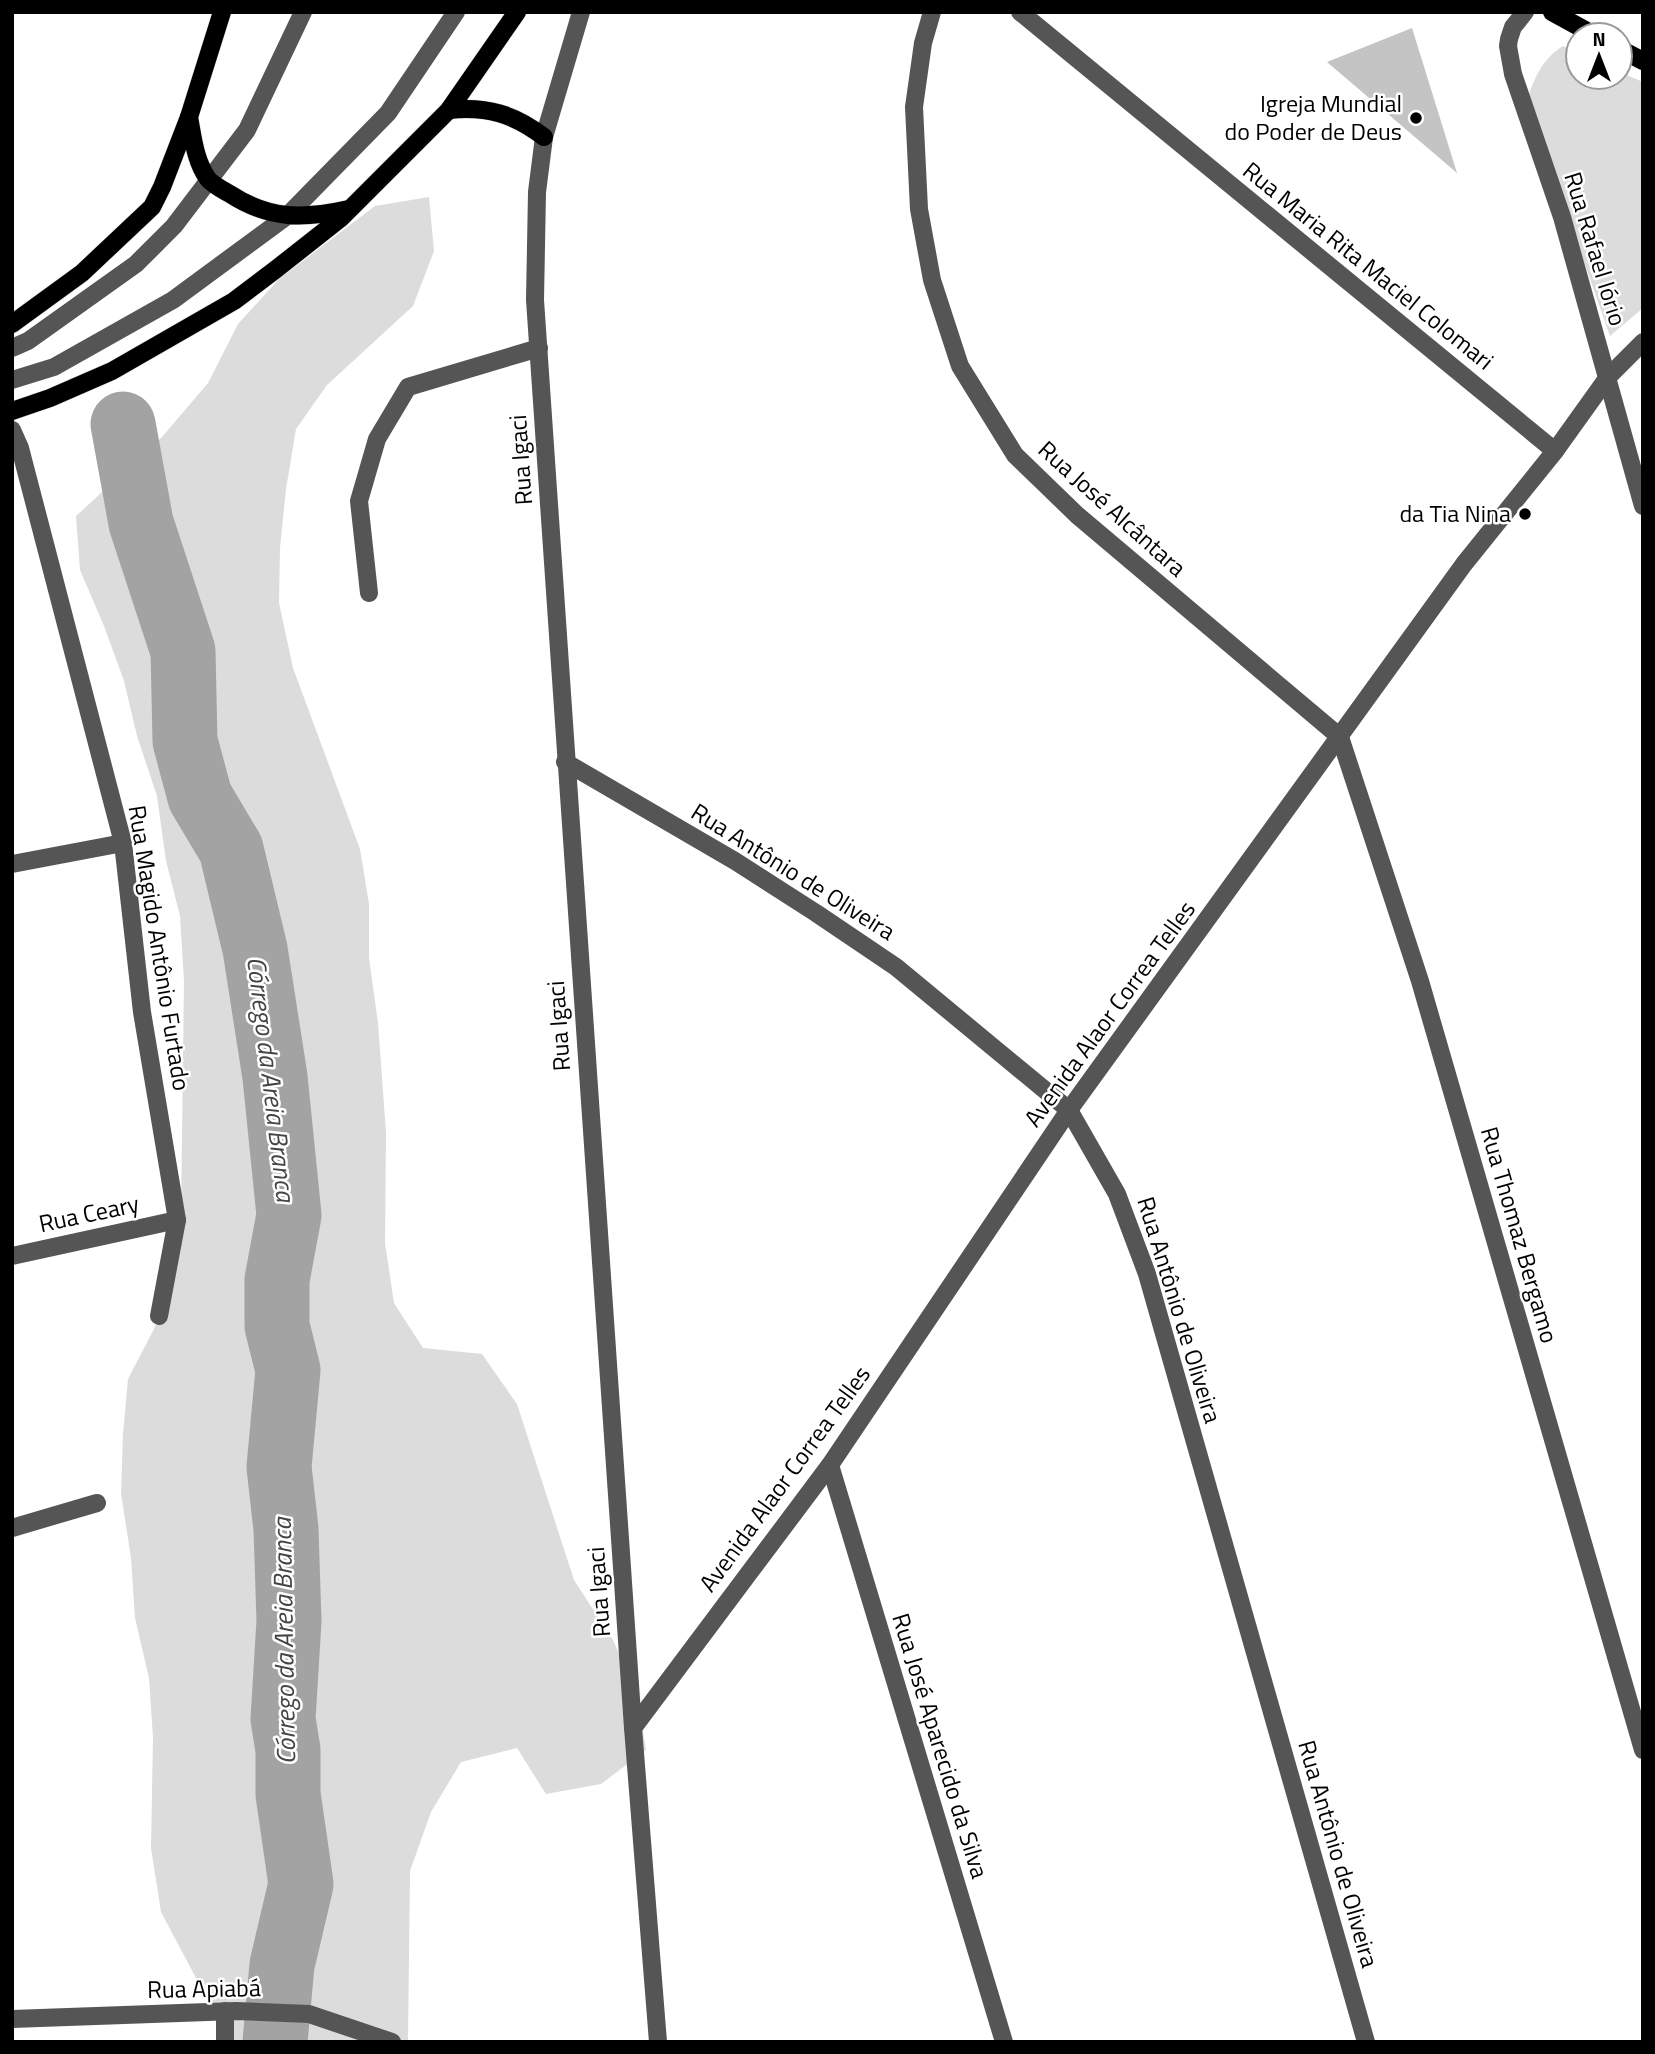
<svg xmlns="http://www.w3.org/2000/svg" width="1655" height="2054" font-family="'Titillium Web',sans-serif">
  <style>
    .green { fill: #dcdcdc }
    .lines { fill: none; stroke-linecap: round; stroke-linejoin: round }
    .river { stroke: #a3a3a3; stroke-width: 65 }
    .building { fill: #c4c4c4 }
    .major-casing { stroke: #dbdbdb; stroke-width: 19 }
    .minor { stroke: #555; stroke-width: 18 }
    .major { stroke: #000; stroke-width: 18 }
    .poi-dot { fill: #000; stroke: #fff; stroke-width: 2.5 }
    .labels { text-anchor: middle; stroke-width: 5; stroke-linejoin: round; paint-order: stroke }
    .poi-label { font-size: 24px; fill: #000; stroke: #fff; text-anchor: end }
    .street-label { font-size: 24px; fill: #000; stroke: #fff }
    .water-label { font-size: 26px; font-style: italic; fill: #444; stroke: #fff }
  </style>
  <rect width="100%" height="100%" fill="#fff"/>
  <g class="green">
    <path d="M1563 46 1578 53V77H1620V72L1643 82V308L1610 336 1527 100C1535 77 1542 59 1563 46Z"/>
    <path d="M429 197 434 251 413 306 327 385 296 429 286 489 280 548 279 603 293 668 360 849 369 904V958L378 1023 386 1133 385 1243 394 1303 423 1348 482 1354 517 1404 574 1580 613 1640 637 1695 646 1750 601 1784 546 1794 517 1748 461 1762 431 1812 410 1871 408 2042H230L161 1912 151 1848 153 1738 149 1678 135 1618 131 1558 121 1493 123 1434 128 1379 154 1329 175 1270 181 1215 184 981 180 916 166 861 157 796 137 736 124 681 104 626 80 570 76 516 162 437 208 383 238 324 279 279 375 206Z"/>
  </g>
  <g class="lines">
    <path class="river" d="M123 424 141 523 183 651 185 741 200 797 231 849 255 949 275 1077 289 1215 277 1280V1326L288 1370 279 1467 286 1529 289 1621 283 1719 288 1750V1794L301 1884 282 1965 275 2042"/>
  </g>
  <path class="building" d="M1412 28 1457 173 1327 62Z"/>
  <g class="lines">
    <g class="major-casing">
      <g id="major">
        <path d="M1552 12 1594 35"/>
        <path d="M1620 49 1643 61"/>
        <path d="M449 110C487 106 514 114 544 137"/>
        <path d="M189 117C193 138 195 161 208 179 213 185 223 190 230 194 270 220 304 219 349 209"/>
        <path d="M12 324 82 273 152 207 162 187 189 117 222 12"/>
        <path d="M12 411 50 398 112 371 234 301 275 270 341 218 449 110 517 12"/>
      </g>
    </g>
    <g class="minor">
      <path d="M581 12 544 137 537 192 535 300 633 1728 658 2042"/>
      <path d="M932 12 923 43 914 107 919 209 932 280 960 366 1015 455 1077 515 1340 737"/>
      <path d="M1020 12 1555 451"/>
      <path d="M1525 12 1513 27 1509 39 1508 46 1513 74 1562 217 1643 506"/>
      <path d="M12 348 28 341 136 264 174 226 247 130 303 12"/>
      <path d="M12 380 54 367 173 300 287 216 388 113 456 12"/>
      <path d="M12 430 20 448 123 843 142 1012 177 1220 159 1316"/>
      <path d="M369 593 359 501 377 439 408 387 539 348"/>
      <path d="M1340 737 1420 981 1643 1750"/>
      <path d="M565 762 735 861 816 913 896 967 1069 1110 1117 1194 1147 1274 1366 2042"/>
      <path d="M12 864 123 843"/>
      <path d="M12 1256 177 1220"/>
      <path d="M830 1465 1004 2042"/>
      <path d="M12 1528 97 1503"/>
      <path d="M633 1728 830 1465 1069 1110 1464 564 1555 451 1608 377 1643 342"/>
      <path d="M225 2011V2042"/>
      <path d="M12 2019 236 2011 309 2014 392 2042"/>
    </g>
    <use href="#major" class="major"/>
  </g>
  <g class="poi-dot">
    <circle cx="1416" cy="118" r="7"/>
    <circle cx="1525" cy="514" r="7"/>
  </g>
  <g class="labels">
    <g class="poi-label">
      <text x="1402" y="112">Igreja Mundial<tspan x="1402" dy="28">do Poder de Deus</tspan></text>
      <text x="1511" y="522">da Tia Nina</text>
    </g>
    <g class="street-label">
      <text transform="translate(1595 249) rotate(73)" y="8">Rua Rafael Iório</text>
      <text transform="translate(1368 266) rotate(39)" y="8">Rua Maria Rita Maciel Colomari</text>
      <text transform="translate(521 460) rotate(-94)" y="8">Rua Igaci</text>
      <text transform="translate(1112 509) rotate(42)" y="8">Rua José Alcântara</text>
      <text transform="translate(793 872) rotate(32)" y="8">Rua Antônio de Oliveira</text>
      <text transform="translate(159 948) rotate(81)" y="8">Rua Magido Antônio Furtado</text>
      <text transform="translate(1110 1014) rotate(-54)" y="8">Avenida Alaor Correa Telles</text>
      <text transform="translate(559 1026) rotate(-94)" y="8">Rua Igaci</text>
      <text transform="translate(89 1214) rotate(-12)" y="8">Rua Ceary</text>
      <text transform="translate(1519 1235) rotate(74)" y="8">Rua Thomaz Bergamo</text>
      <text transform="translate(1179 1310) rotate(73)" y="8">Rua Antônio de Oliveira</text>
      <text transform="translate(785 1479) rotate(-54)" y="8">Avenida Alaor Correa Telles</text>
      <text transform="translate(599 1592) rotate(-94)" y="8">Rua Igaci</text>
      <text transform="translate(940 1746) rotate(73)" y="8">Rua José Aparecido da Silva</text>
      <text transform="translate(1338 1854) rotate(74)" y="8">Rua Antônio de Oliveira</text>
      <text transform="translate(204 1989) rotate(-1)" y="8">Rua Apiabá</text>
    </g>
    <g class="water-label">
      <text transform="translate(271 1079) rotate(83)" y="9">Córrego da Areia Branca</text>
      <text transform="translate(284 1641) rotate(-91)" y="9">Córrego da Areia Branca</text>
    </g>
  </g>
  <rect width="1655" height="2054" fill="none" stroke="#000000" stroke-width="28"/>
  <g transform="translate(1599 56)"><circle r="33" fill="#ffffff" stroke="#999999" stroke-width="2"/>
  <path d="M0-5L12 26L0 18L-12 26Z" fill="#000000"/>
  <text y="-10" font-size="19" font-weight="bold" text-anchor="middle" fill="#000000">N</text>
  </g>
</svg>
